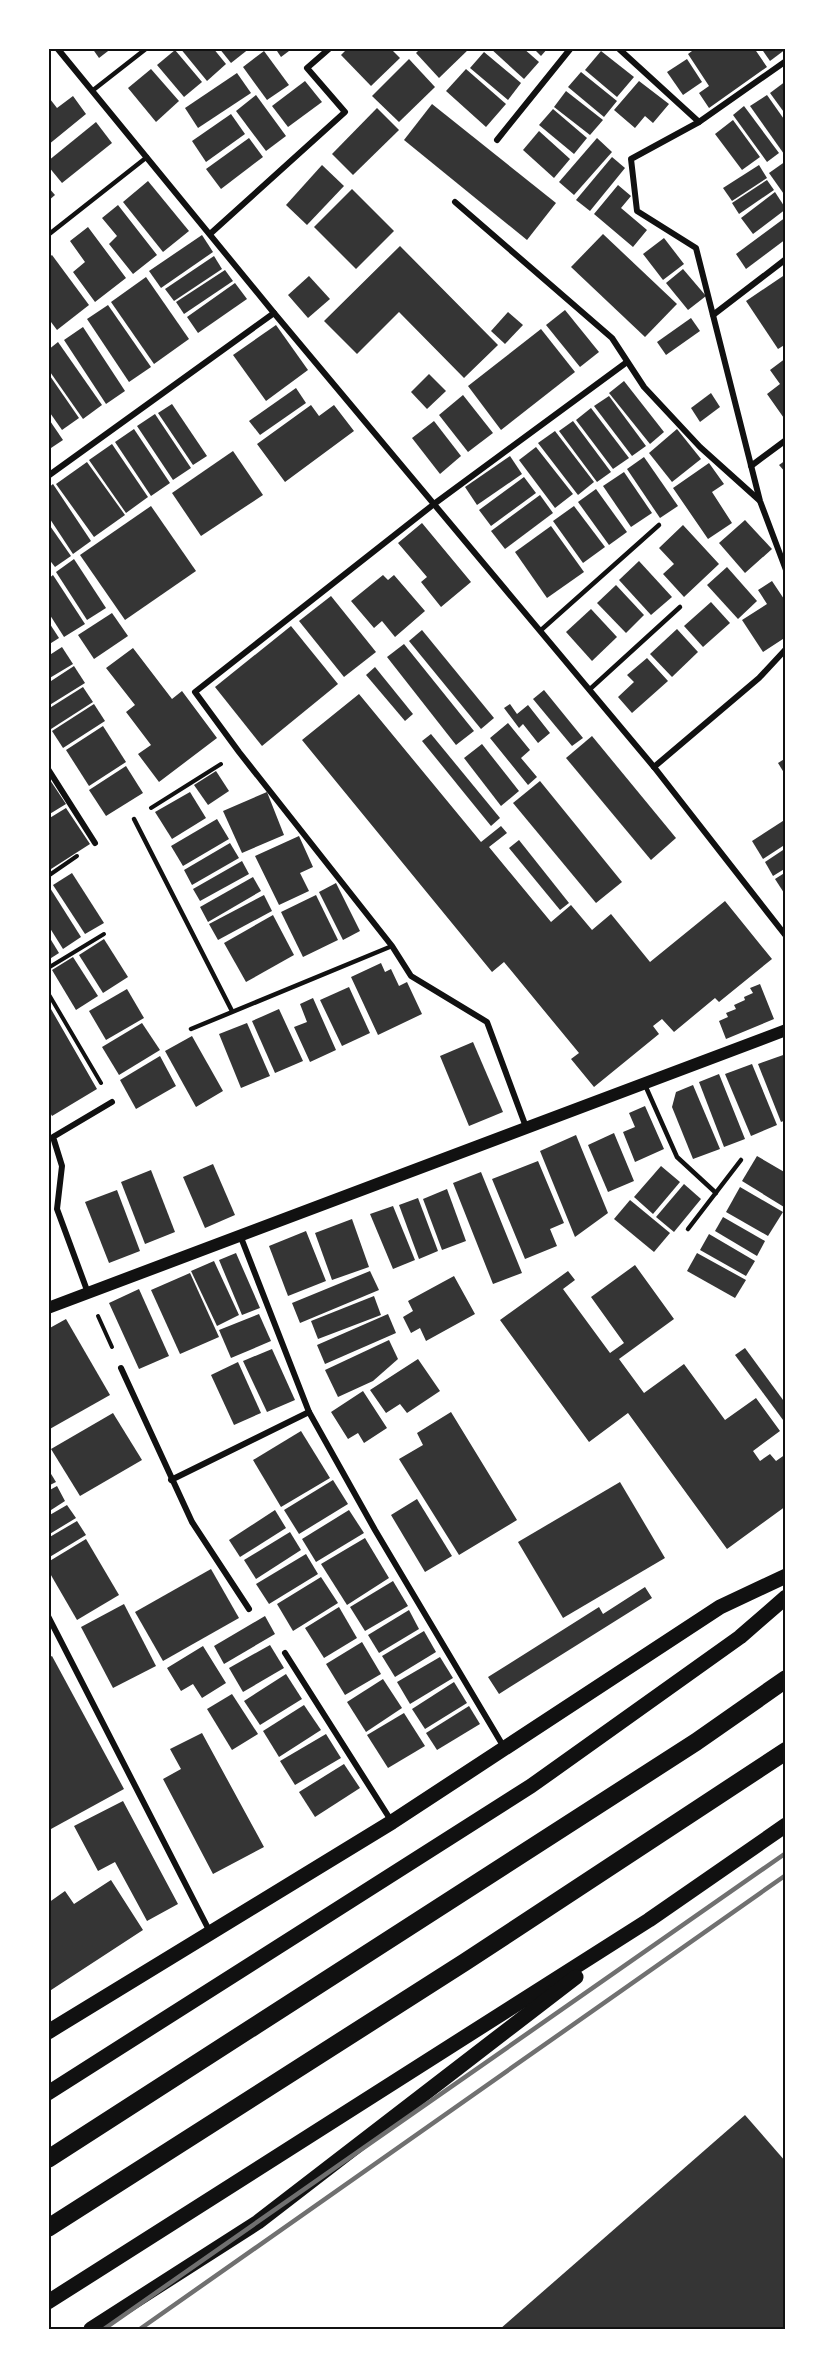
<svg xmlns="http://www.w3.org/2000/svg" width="834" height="2377" font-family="Mulish,sans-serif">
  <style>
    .building { fill: #353535 }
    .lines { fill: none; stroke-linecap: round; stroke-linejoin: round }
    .path { stroke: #111; stroke-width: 4 }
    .service { stroke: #111; stroke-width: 4.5 }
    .minor { stroke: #111; stroke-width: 6 }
    .secondary { stroke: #111; stroke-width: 12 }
    .primary { stroke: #111; stroke-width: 15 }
    .motorway { stroke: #111; stroke-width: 18 }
    .rail { stroke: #707070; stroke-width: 4.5 }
    .neatline { fill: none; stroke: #111; stroke-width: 2 }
  </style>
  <rect width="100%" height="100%" fill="#fff"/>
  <g class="building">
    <path d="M92 48H112L99 58Z"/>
    <path d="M180 48H213L226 64 207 81Z"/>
    <path d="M219 48H250L231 63Z"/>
    <path d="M275 48H293L281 57Z"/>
    <path d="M348 48H390L400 58 371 86 341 55Z"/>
    <path d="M421 48H470L439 78 416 53Z"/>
    <path d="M490 48H523L539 62 524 79Z"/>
    <path d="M533 48H548L541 56Z"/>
    <path d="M696 48H754L767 67 709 108 699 93 709 86 688 54Z"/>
    <path d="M761 48H786V49L770 61Z"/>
    <path d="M175 50 202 82 184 97 157 65Z"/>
    <path d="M264 51 289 85 267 100 243 67Z"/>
    <path d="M601 51 634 77 617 97 585 70Z"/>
    <path d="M484 52 521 83 508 100 470 68Z"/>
    <path d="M409 59 435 87 399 122 372 96Z"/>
    <path d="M687 59 702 82 683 95 667 72Z"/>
    <path d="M151 69 179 101 156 122 128 88Z"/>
    <path d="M466 69 506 104 486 127 446 91Z"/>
    <path d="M581 72 617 101 604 117 568 87Z"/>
    <path d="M237 73 251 93 198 128 185 108Z"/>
    <path d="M305 81 322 102 288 127 272 106Z"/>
    <path d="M639 81 669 104 653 123 645 116 635 128 614 110Z"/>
    <path d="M786 81V115L770 93Z"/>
    <path d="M566 91 603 120 590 135 554 107Z"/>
    <path d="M256 95 286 136 266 151 236 111Z"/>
    <path d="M767 95 786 122 784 154 750 106Z"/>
    <path d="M73 96 86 114 48 145V100L50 99 57 108Z"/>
    <path d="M432 104 556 203 527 240 404 140Z"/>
    <path d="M744 106 779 153 767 162 733 115Z"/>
    <path d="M377 108 399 130 353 175 332 154Z"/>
    <path d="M553 109 587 138 574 154 539 125Z"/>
    <path d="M231 114 245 134 206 162 192 141Z"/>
    <path d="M733 120 760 157 742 170 715 134Z"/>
    <path d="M96 122 112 143 62 183 48 166V161Z"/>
    <path d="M539 131 570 159 554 178 523 150Z"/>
    <path d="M249 138 263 157 221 189 206 169Z"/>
    <path d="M597 138 612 152 574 195 559 182Z"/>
    <path d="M612 157 625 168 590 211 576 200Z"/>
    <path d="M786 161V197L769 173Z"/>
    <path d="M322 165 344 186 307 225 286 205Z"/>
    <path d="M759 165 767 178 732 201 723 188Z"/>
    <path d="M767 180 774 190 739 214 732 203Z"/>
    <path d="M148 181 189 231 163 252 123 202Z"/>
    <path d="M618 185 631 196 621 208 647 230 633 247 594 214Z"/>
    <path d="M48 187 55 195 48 201Z"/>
    <path d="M352 189 394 231 356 269 314 227Z"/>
    <path d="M775 192 786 209 753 234 741 218Z"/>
    <path d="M118 205 157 255 133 274 109 244 117 236 102 218Z"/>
    <path d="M786 217V239L746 269 736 254Z"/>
    <path d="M88 227 126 278 95 302 73 272 85 262 70 241Z"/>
    <path d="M603 234 677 304 645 337 571 267Z"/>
    <path d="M202 235 213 252 161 288 149 271Z"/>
    <path d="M664 238 684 264 663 280 643 254Z"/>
    <path d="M400 246 498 345 464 378 399 312 357 354 324 321Z"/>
    <path d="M52 255 89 305 57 330 48 318V258Z"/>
    <path d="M214 256 222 269 174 301 165 289Z"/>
    <path d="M683 269 706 296 688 310 666 283Z"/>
    <path d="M225 270 233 281 184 314 176 302Z"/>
    <path d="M786 274V344L778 349 746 301Z"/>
    <path d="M309 276 330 299 308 318 288 295Z"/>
    <path d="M146 277 189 339 154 364 111 302Z"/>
    <path d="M235 283 247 299 198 333 187 317Z"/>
    <path d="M108 305 151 367 129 382 87 319Z"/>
    <path d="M565 310 599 352 580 367 546 325Z"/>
    <path d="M508 312 523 325 505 344 491 331Z"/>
    <path d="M691 318 700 331 666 355 657 342Z"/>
    <path d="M276 325 308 370 266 401 233 355Z"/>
    <path d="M83 327 125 391 106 404 64 340Z"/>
    <path d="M541 329 575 372 501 430 468 386Z"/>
    <path d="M58 342 102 405 83 419 48 369V350Z"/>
    <path d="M786 358V421L767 394 780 384 770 370Z"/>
    <path d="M48 373 79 418 62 430 48 410Z"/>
    <path d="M429 374 446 391 427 409 411 392Z"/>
    <path d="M624 381 664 432 650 444 609 393Z"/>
    <path d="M296 388 306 403 260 435 249 421Z"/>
    <path d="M711 393 720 407 700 422 691 408Z"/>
    <path d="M463 395 493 433 468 452 439 415Z"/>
    <path d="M609 396 646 446 632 456 594 406Z"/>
    <path d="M172 404 207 456 193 465 158 413Z"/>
    <path d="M311 405 319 416 334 405 354 431 285 482 257 444Z"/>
    <path d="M591 408 629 458 613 469 576 420Z"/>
    <path d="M155 414 191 468 173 480 137 426Z"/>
    <path d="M48 418 63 440 48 450Z"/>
    <path d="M434 421 461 456 440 474 412 438Z"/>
    <path d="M573 421 611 472 597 482 559 431Z"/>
    <path d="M134 429 170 483 151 496 115 442Z"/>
    <path d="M677 429 701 459 672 482 649 453Z"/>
    <path d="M555 431 594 482 578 495 538 443Z"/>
    <path d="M112 444 148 497 126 513 89 460Z"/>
    <path d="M536 447 573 494 555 508 519 460Z"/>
    <path d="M233 451 263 495 201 536 172 493Z"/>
    <path d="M510 456 522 474 477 505 465 487Z"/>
    <path d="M644 457 678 506 660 518 627 469Z"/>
    <path d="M786 460V473L779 465Z"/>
    <path d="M87 462 125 515 94 537 56 484Z"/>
    <path d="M709 463 724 484 712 492 732 523 708 539 673 488Z"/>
    <path d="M624 472 652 513 631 527 603 486Z"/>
    <path d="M524 477 536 493 491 526 479 510Z"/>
    <path d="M53 484 91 541 73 554 48 516V488Z"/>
    <path d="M596 489 627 532 609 545 578 502Z"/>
    <path d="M540 495 553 513 505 549 491 531Z"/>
    <path d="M151 506 196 571 125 620 80 555Z"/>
    <path d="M574 506 605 547 583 563 553 521Z"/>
    <path d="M745 520 772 549 745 573 719 543Z"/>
    <path d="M48 523 71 556 55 567 48 558Z"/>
    <path d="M422 523 471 582 441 607 421 582 427 577 398 543Z"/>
    <path d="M683 525 719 564 684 597 663 574 674 564 659 548Z"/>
    <path d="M551 526 584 572 547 598 515 552Z"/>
    <path d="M74 559 106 608 87 620 56 572Z"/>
    <path d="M639 561 672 597 651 615 619 580Z"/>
    <path d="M727 567 757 601 738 619 707 585Z"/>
    <path d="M53 575 85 624 64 637 48 612V579Z"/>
    <path d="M383 575 388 580 394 575 425 611 395 637 382 621 374 628 351 601Z"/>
    <path d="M772 581 786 602V637L763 652 742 620 767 604 758 590Z"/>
    <path d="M616 585 644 615 626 633 597 603Z"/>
    <path d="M331 596 376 652 344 677 299 621Z"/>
    <path d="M711 602 730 623 703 647 684 626Z"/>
    <path d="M591 609 617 637 592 661 566 632Z"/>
    <path d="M112 613 128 636 94 659 78 635Z"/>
    <path d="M48 621 59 638 48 645Z"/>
    <path d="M291 626 338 684 262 746 215 687Z"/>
    <path d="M677 629 698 652 672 677 650 654Z"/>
    <path d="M422 630 494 718 481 729 409 641Z"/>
    <path d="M404 644 474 731 456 745 387 657Z"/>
    <path d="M62 647 73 664 48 679V656Z"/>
    <path d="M133 648 172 699 182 691 217 738 159 782 138 754 151 745 126 712 135 705 106 668Z"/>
    <path d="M647 658 668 681 632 713 618 697 634 682 627 675Z"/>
    <path d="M74 666 85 683 48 706V683Z"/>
    <path d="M375 667 413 714 405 721 366 675Z"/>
    <path d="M83 687 93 702 51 729 48 724V709Z"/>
    <path d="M544 690 583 738 572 746 533 699Z"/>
    <path d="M359 694 481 842 501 826 507 833 489 847 551 922 571 905 592 930 611 914 650 962 725 901 772 959 719 1002 715 998 674 1032 662 1019 653 1026 659 1034 594 1087 571 1059 579 1053 504 962 492 972 302 740Z"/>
    <path d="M94 704 105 721 63 748 52 731Z"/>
    <path d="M510 704 517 714 528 705 550 733 538 743 523 724 519 728 504 708Z"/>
    <path d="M508 723 530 750 521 758 537 777 528 785 490 738Z"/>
    <path d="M103 726 126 762 89 786 66 750Z"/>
    <path d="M431 734 500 818 491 826 422 741Z"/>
    <path d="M592 736 676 838 651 860 566 758Z"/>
    <path d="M482 744 519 791 501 806 464 758Z"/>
    <path d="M786 758V776L778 763Z"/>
    <path d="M126 766 143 793 106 816 89 790Z"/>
    <path d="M216 771 229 791 208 805 194 785Z"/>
    <path d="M48 777 66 804 48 815Z"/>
    <path d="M540 781 622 882 596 903 513 803Z"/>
    <path d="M190 792 206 818 172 839 155 812Z"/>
    <path d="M267 792 284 835 242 853 223 811Z"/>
    <path d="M66 808 90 844 51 869 48 864V819Z"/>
    <path d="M217 819 229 839 183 866 171 846Z"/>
    <path d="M786 819V844L763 859 752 841Z"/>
    <path d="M299 836 313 867 300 873 309 891 279 905 255 856Z"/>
    <path d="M519 840 569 903 560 910 509 848Z"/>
    <path d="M230 843 239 858 192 885 184 870Z"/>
    <path d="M786 848V868L773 876 765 862Z"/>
    <path d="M242 861 249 874 200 901 193 889Z"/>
    <path d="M786 872V896L775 879Z"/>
    <path d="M72 873 104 923 85 934 53 885Z"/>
    <path d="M253 877 261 891 208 922 200 907Z"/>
    <path d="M336 883 360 931 343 940 319 892Z"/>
    <path d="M50 888 81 937 63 949 48 925Z"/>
    <path d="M264 895 272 911 218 940 209 924Z"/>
    <path d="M316 895 338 940 303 957 281 912Z"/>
    <path d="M273 915 294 955 246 982 224 943Z"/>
    <path d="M48 935 59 953 48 960Z"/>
    <path d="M104 939 128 977 103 993 79 955Z"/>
    <path d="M73 957 98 996 76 1010 52 970Z"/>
    <path d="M381 963 385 972 391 969 399 986 407 982 422 1014 378 1035 351 977Z"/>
    <path d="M760 984 774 1019 726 1039 719 1021 728 1017 726 1013 736 1009 734 1005 745 1000 744 997 753 993 750 988Z"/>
    <path d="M349 987 370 1033 342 1046 320 1000Z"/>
    <path d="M127 989 144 1018 106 1040 89 1011Z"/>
    <path d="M313 998 336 1050 310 1062 294 1027 307 1022 300 1004Z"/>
    <path d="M51 1009 97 1089 52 1116 48 1109V1066L51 1064 48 1059V1010Z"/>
    <path d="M279 1009 303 1061 275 1073 252 1021Z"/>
    <path d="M142 1023 160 1050 119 1075 102 1047Z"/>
    <path d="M247 1023 270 1076 241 1088 219 1034Z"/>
    <path d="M192 1036 223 1091 196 1107 165 1051Z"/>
    <path d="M473 1042 503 1112 469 1126 440 1056Z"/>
    <path d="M786 1054V1120L781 1122 758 1064Z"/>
    <path d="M160 1056 176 1086 136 1109 120 1080Z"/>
    <path d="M752 1064 777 1125 751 1136 725 1074Z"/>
    <path d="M719 1074 745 1139 724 1147 699 1082Z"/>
    <path d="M693 1085 720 1149 693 1159 672 1107 676 1092Z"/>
    <path d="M645 1106 664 1149 635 1162 623 1132 635 1127 629 1113Z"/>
    <path d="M614 1133 634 1181 608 1192 588 1145Z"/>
    <path d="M576 1135 608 1213 575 1237 540 1151Z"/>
    <path d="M757 1156 786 1173V1203L784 1207 742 1181Z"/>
    <path d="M538 1161 564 1223 550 1229 557 1246 525 1259 492 1179Z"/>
    <path d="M213 1164 235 1215 205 1228 183 1177Z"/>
    <path d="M661 1166 680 1182 653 1214 634 1197Z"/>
    <path d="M151 1170 175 1232 145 1244 121 1182Z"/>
    <path d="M481 1172 522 1273 493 1284 453 1183Z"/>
    <path d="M684 1184 701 1199 674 1232 656 1217Z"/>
    <path d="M740 1187 783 1212 768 1236 726 1212Z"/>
    <path d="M447 1189 466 1241 442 1250 423 1199Z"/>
    <path d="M117 1190 140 1251 109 1263 85 1202Z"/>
    <path d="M418 1198 438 1251 419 1259 399 1205Z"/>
    <path d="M630 1200 670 1233 654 1252 614 1219Z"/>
    <path d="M393 1206 415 1260 393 1269 370 1214Z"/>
    <path d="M723 1217 765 1241 757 1256 715 1231Z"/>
    <path d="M352 1219 369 1267 332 1280 315 1233Z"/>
    <path d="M306 1231 326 1281 288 1296 269 1246Z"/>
    <path d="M709 1234 755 1261 746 1276 700 1250Z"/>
    <path d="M236 1253 260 1308 242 1315 219 1260Z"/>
    <path d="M697 1253 746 1280 735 1298 687 1271Z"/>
    <path d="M214 1261 239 1315 217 1326 191 1271Z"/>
    <path d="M635 1265 674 1319 619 1359 644 1393 684 1364 725 1420 756 1398 780 1431 753 1451 760 1461 770 1454 776 1461 786 1454V1506L727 1549 628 1413 589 1442 500 1320 568 1271 575 1280 563 1289 610 1353 624 1343 591 1297Z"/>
    <path d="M370 1271 379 1290 300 1323 292 1303Z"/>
    <path d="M190 1273 219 1337 180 1354 151 1290Z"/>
    <path d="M454 1276 475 1314 426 1341 420 1328 411 1333 403 1317 413 1311 408 1301Z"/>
    <path d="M139 1289 169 1356 139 1369 109 1303Z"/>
    <path d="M374 1296 381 1315 318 1339 311 1321Z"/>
    <path d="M259 1314 271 1341 231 1358 219 1330Z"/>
    <path d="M388 1314 396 1333 325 1364 317 1345Z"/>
    <path d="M66 1319 110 1395 48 1430V1329Z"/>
    <path d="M389 1340 398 1359 373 1381 338 1397 325 1370Z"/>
    <path d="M745 1348 786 1404V1424L735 1355Z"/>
    <path d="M272 1349 295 1400 267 1412 243 1361Z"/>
    <path d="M418 1359 440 1391 407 1413 400 1404 386 1413 370 1390Z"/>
    <path d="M238 1362 261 1413 234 1425 211 1375Z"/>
    <path d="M363 1391 387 1428 364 1443 358 1433 348 1439 331 1412Z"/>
    <path d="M451 1412 517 1520 459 1555 399 1459 423 1445 417 1433Z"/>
    <path d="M113 1413 142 1460 80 1496 51 1449Z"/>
    <path d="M301 1431 330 1478 281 1507 253 1460Z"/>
    <path d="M48 1469 56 1482 48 1486Z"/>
    <path d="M333 1480 348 1504 299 1534 284 1510Z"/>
    <path d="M620 1482 665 1558 563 1618 518 1542Z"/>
    <path d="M57 1486 65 1501 48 1512V1491Z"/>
    <path d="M417 1499 452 1556 425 1572 391 1515Z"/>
    <path d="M67 1505 76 1518 48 1535V1516Z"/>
    <path d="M275 1510 286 1528 240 1557 229 1540Z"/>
    <path d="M349 1510 364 1533 316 1562 302 1539Z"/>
    <path d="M77 1521 86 1535 48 1558V1538Z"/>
    <path d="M290 1532 301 1550 256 1579 244 1560Z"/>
    <path d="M365 1538 389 1578 347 1605 321 1564Z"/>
    <path d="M86 1539 119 1595 77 1620 48 1570V1562Z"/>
    <path d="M306 1554 318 1574 269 1604 256 1584Z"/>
    <path d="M211 1569 239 1618 163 1661 135 1612Z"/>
    <path d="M321 1577 338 1603 293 1631 277 1604Z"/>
    <path d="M393 1581 408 1606 365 1631 350 1607Z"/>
    <path d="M645 1587 652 1598 499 1694 488 1677 599 1607 603 1614Z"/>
    <path d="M124 1604 156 1666 113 1688 81 1627Z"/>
    <path d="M339 1607 357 1638 324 1658 305 1628Z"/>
    <path d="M409 1610 419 1629 379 1653 368 1635Z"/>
    <path d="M265 1616 275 1634 224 1664 214 1646Z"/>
    <path d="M424 1631 436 1652 395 1677 382 1656Z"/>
    <path d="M362 1642 381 1674 345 1695 326 1664Z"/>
    <path d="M270 1645 284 1668 243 1692 229 1668Z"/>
    <path d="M203 1646 226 1683 202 1698 193 1684 181 1691 167 1668Z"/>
    <path d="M52 1656 124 1789 51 1829 48 1824V1658Z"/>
    <path d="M440 1657 453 1678 410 1704 397 1682Z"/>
    <path d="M286 1674 302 1699 260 1725 244 1701Z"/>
    <path d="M383 1679 402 1708 366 1732 347 1702Z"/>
    <path d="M454 1682 467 1703 425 1729 412 1709Z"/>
    <path d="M232 1694 258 1734 232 1750 207 1709Z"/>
    <path d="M304 1705 321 1730 279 1757 263 1731Z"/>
    <path d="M469 1706 480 1724 437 1750 426 1733Z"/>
    <path d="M404 1713 425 1746 388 1768 367 1735Z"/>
    <path d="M202 1733 264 1847 213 1874 163 1779 181 1769 170 1749Z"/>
    <path d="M326 1734 341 1758 295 1785 280 1761Z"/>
    <path d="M344 1764 360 1788 315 1817 299 1792Z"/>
    <path d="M123 1801 178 1904 147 1921 115 1862 98 1871 74 1826Z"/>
    <path d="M111 1880 143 1930 48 1992V1903L65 1891 74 1904Z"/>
    <path d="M745 2115 786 2162V2329H500Z"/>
  </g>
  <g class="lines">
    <g class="path">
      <path d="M151 808 221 764"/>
      <path d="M48 876 77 856"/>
      <path d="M48 968 104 934"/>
      <path d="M48 993 101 1083"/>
      <path d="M98 1316 112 1347"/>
    </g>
    <g class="service">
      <path d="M92 91 147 48"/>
      <path d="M48 235 147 157"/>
      <path d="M540 631 659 525"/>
      <path d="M589 690 680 607"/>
      <path d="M134 819 232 1011"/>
      <path d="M191 1029 392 946"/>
      <path d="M645 1085 677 1157 716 1193"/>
      <path d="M688 1229 741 1160"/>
    </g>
    <g class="minor">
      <path d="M57 48 274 313 654 767 786 936"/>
      <path d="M618 48 699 122 631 159 637 211 696 248 760 501 786 570"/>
      <path d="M699 122 786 61"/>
      <path d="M497 140 571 48"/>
      <path d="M455 202 612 338 644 387 700 447 759 500"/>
      <path d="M210 234 345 112 307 68 330 48"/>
      <path d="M713 315 786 259"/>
      <path d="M751 466 786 440"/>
      <path d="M48 476 274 313"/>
      <path d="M654 767 759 678 786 649"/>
      <path d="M48 769 95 843"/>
      <path d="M526 1127 487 1022 411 976 392 946 239 752 195 692 434 504 627 362"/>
      <path d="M240 1235 309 1412 375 1530 505 1749"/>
      <path d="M88 1293 57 1209 62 1166 53 1137 112 1102"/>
      <path d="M121 1368 192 1522 249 1609"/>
      <path d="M171 1480 309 1412"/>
      <path d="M48 1616 210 1932"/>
      <path d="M285 1653 392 1822"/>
    </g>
    <path class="secondary" d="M48 1308 786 1030"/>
    <g class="primary">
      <path d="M48 2032 392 1822 720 1607 786 1576"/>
      <path d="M48 2093 531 1786 740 1637 786 1597"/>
      <path d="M48 2302 649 1920 786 1825"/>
      <path d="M91 2329 258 2222 576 1977"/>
    </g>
    <g class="motorway">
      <path d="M48 2159 696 1742 786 1679"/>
      <path d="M48 2228 465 1962 786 1751"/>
    </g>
    <g class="rail">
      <path d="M104 2329 786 1853"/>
      <path d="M140 2329 786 1875"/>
    </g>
  </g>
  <rect width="834" height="2377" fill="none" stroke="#ffffff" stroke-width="99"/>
  <rect x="50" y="50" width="734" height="2278" class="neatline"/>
</svg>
